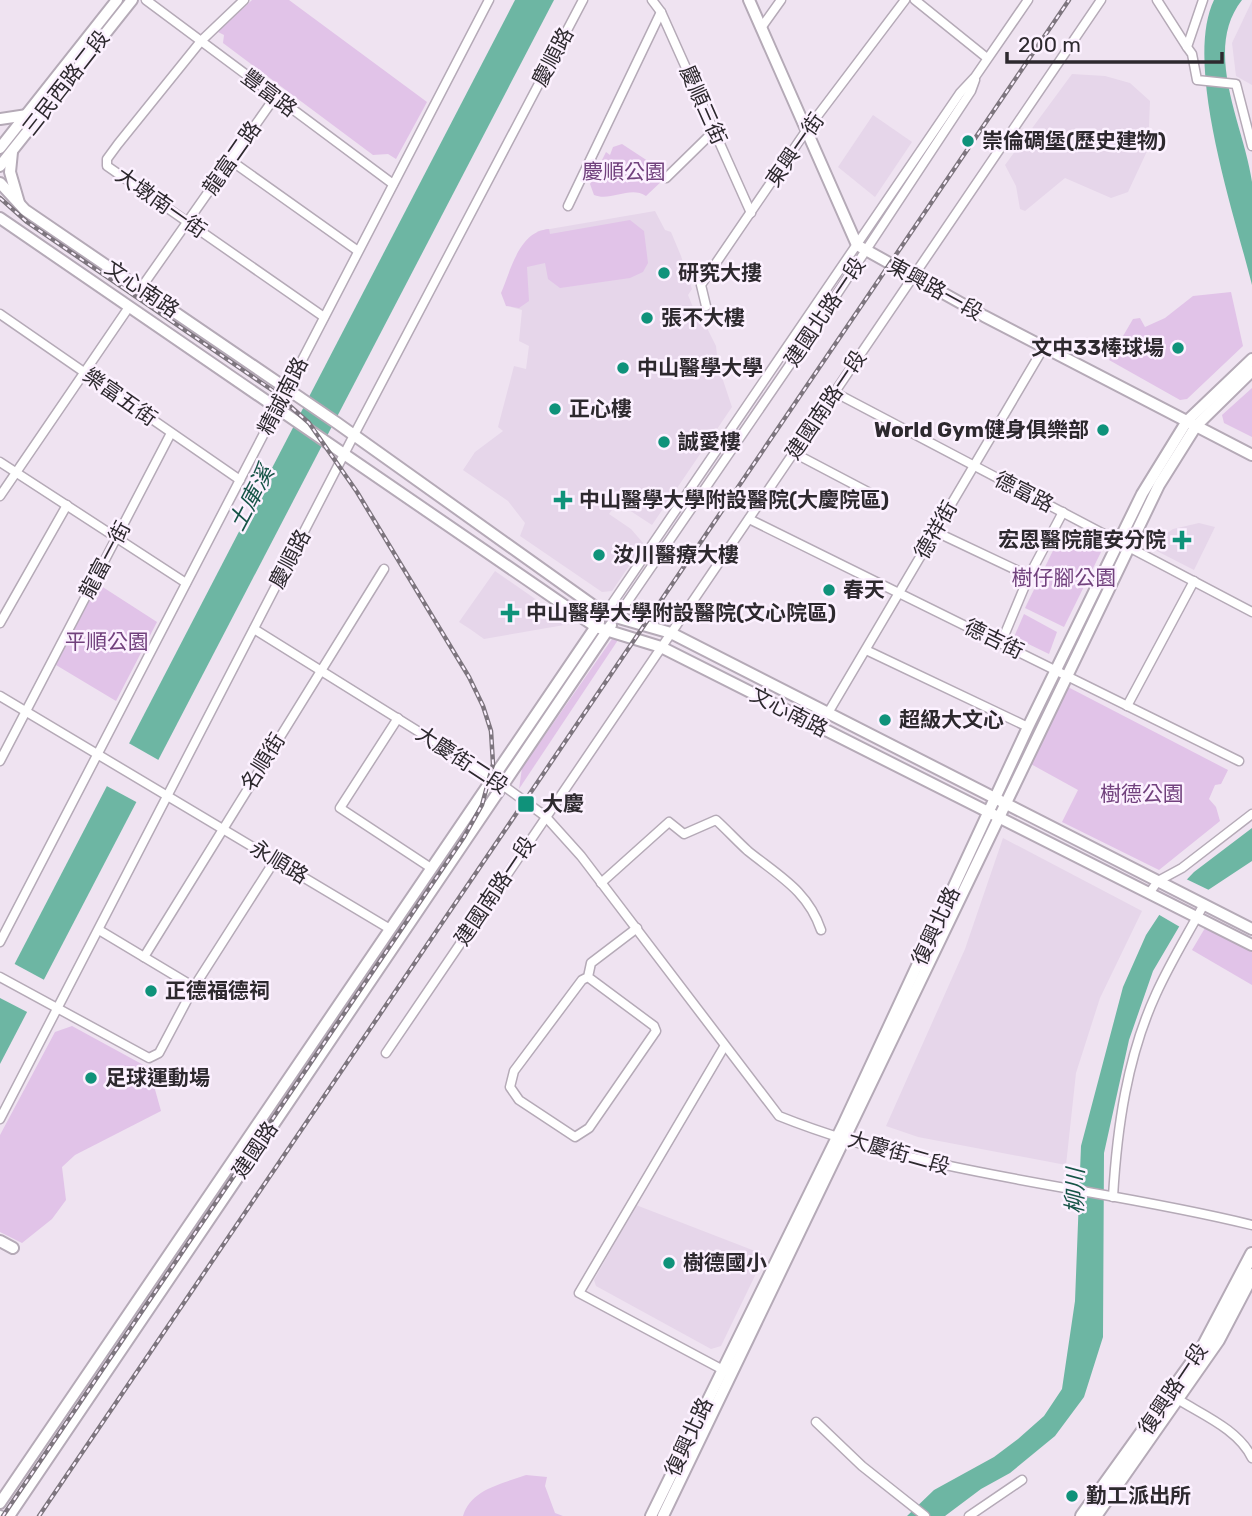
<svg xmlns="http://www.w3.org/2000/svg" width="1252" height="1516" font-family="Rubik,'Noto Sans TC',sans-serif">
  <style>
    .built { fill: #e6d6ea }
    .green { fill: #e1c3e8 }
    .water { fill: #6db6a3 }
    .pier { fill: #efe3f1 }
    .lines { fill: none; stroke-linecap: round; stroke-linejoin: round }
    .street-casing { stroke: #b5aab7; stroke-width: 11 }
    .secondary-casing { stroke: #b5aab7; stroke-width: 14 }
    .primary-casing { stroke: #b5aab7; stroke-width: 16 }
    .street { stroke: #fff; stroke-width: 8 }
    .secondary { stroke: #fff; stroke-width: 10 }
    .primary { stroke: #fff; stroke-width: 12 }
    .rail-casing { stroke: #7d757e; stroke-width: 4.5 }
    .rail { stroke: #fcf1ff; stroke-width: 2; stroke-dasharray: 5; stroke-linecap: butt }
    .poi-dot { fill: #0f927a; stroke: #fcf1ff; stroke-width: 2.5 }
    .labels { text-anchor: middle; stroke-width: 5; stroke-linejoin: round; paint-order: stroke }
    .street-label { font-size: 21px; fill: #2d292e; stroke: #fcf1ff }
    .poi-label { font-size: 21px; font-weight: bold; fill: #2d292e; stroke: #fcf1ff; text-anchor: start }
    .park-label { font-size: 21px; fill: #71417d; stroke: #fcf1ff }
    .water-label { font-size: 23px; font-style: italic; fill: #165447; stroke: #fcf1ff }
  </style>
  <rect width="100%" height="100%" fill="#efe3f1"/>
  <g class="built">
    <path d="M1252 1V85L1236 76 1232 43Z"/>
    <path d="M1072 74 1105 76 1130 83 1150 101 1148 149 1128 192 1111 198 1065 178 1025 211 1020 209 1016 186 1005 165Z"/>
    <path d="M873 115 912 142 875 197 838 167Z"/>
    <path d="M655 211 665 230 671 232 681 256 692 289 688 295 697 317 700 314 716 346 718 365 732 407 652 525 629 510 620 499 609 514 631 529 644 544 612 591 602 592 520 536 525 523 508 501 463 470 475 452 503 431 498 427 514 366 526 369 529 346 519 341 522 310 511 307 525 247 538 231Z"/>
    <path d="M1199 523 1215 527 1194 570 1149 547 1173 529Z"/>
    <path d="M495 571 544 605 570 624 484 639 470 629 459 622Z"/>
    <path d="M1003 838 1142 911 1100 998 1076 1073 1066 1165 918 1137 886 1126 965 949Z"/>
    <path d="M636 1205 765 1255 721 1346 711 1349 596 1286 594 1280Z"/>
  </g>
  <g class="green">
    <path d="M252 0H289L427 102 396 159 388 154 373 155 223 43 224 35 218 32Z"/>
    <path d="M622 144 657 167 665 178 646 196C630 185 611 202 594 195L590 184 606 152 610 155 613 147Z"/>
    <path d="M630 220 644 231 648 263 643 272 630 278 560 288 548 279 545 263 527 267 529 301 519 308 506 306 501 293C511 270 519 231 549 229L550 234Z"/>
    <path d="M1231 292 1243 346 1187 399 1180 400 1109 360 1133 319 1140 318 1145 327 1165 318 1193 296Z"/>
    <path d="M1252 388V437L1224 423 1222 415Z"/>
    <path d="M1064 528 1103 548 1064 627 1025 608Z"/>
    <path d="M98 584 157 622 116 701 56 665Z"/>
    <path d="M1024 614 1057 632 1049 654 1014 637Z"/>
    <path d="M612 639 618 640 519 789 522 768Z"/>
    <path d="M1066 686 1228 770 1221 784 1215 785 1209 799 1216 807 1220 821 1159 870 1062 822 1078 790 1029 763Z"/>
    <path d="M1205 928 1252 952V985L1192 950Z"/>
    <path d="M72 1026 149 1068 161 1111 75 1155 62 1167 66 1200 52 1219 22 1243 0 1232V1135L55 1032Z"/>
    <path d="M526 1475 547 1477 545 1486 555 1513 563 1516H463C471 1489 502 1484 526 1475Z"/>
  </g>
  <g class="water">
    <path d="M515 0H554L0 1064V992Z"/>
    <path d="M1214 0H1242C1202 51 1244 125 1252 182 1252 215 1252 252 1252 285 1235 216 1183 64 1214 0Z"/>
    <path d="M1252 828V861L1196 898 1153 971 1129 1040 1104 1153 1103 1337 1084 1397 1055 1436 1010 1473 981 1489 945 1516H907L934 1490 994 1457 1018 1439 1044 1416 1062 1389 1075 1301 1081 1146 1123 987 1146 935 1173 894 1194 872Z"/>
  </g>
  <g class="pier">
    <path d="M125 741 162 762 140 804 103 784Z"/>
    <path d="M1184 878 1211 891 1199 900 1180 927 1156 913Z"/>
    <path d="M11 962 48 982 31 1014 0 998V984Z"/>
  </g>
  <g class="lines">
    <g class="street-casing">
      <g id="street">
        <path d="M146 0 393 184"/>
        <path d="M244 0 201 41 118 144 107 159V166L324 317"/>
        <path d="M652 0 661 12 751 213"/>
        <path d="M915 0 987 58"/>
        <path d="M1157 0 1187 47"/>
        <path d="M1203 0 1187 47 1192 54 1197 80 1236 84 1252 146"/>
        <path d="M761 28 781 0"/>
        <path d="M230 160 358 251"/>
        <path d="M666 178 714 131"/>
        <path d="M568 206 661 12"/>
        <path d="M141 288 275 97"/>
        <path d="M706 306 701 285 806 131 905 0"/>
        <path d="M0 314 240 480"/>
        <path d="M834 392 1252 612"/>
        <path d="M794 453 872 494"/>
        <path d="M0 462 186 583"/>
        <path d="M0 496 129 307"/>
        <path d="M749 519 1239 761"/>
        <path d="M936 532 1029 576"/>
        <path d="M605 614 960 93 975 77 1028 0"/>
        <path d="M617 617 806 341 971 91 975 80"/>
        <path d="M0 623 67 505"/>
        <path d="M254 629 493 778 545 816 581 856 779 1116C931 1177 1095 1186 1252 1225"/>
        <path d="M1001 643 1029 576 1063 512"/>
        <path d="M866 650 1028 727"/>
        <path d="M0 696 390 929"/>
        <path d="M1127 706 1194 581"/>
        <path d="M828 713 1044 347"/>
        <path d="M398 718 340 808 431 868"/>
        <path d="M0 761 171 433"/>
        <path d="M601 883 669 822 684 834 716 820C727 830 737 841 748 851 779 876 808 891 821 930"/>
        <path d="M1150 892 1158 881 1182 868 1252 814"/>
        <path d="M0 942 489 0"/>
        <path d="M144 957 384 569"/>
        <path d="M0 977 149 1058 159 1053 194 987 99 930"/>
        <path d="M588 977 582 980 514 1071 510 1087 519 1100 575 1137 589 1128 656 1031 654 1026 588 977 591 963 637 928"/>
        <path d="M194 987 275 860"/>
        <path d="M724 1047 579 1293 725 1371"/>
        <path d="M386 1053 1101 0"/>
        <path d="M0 1119 354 435 583 0"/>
        <path d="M1113 1197C1117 1128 1127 1057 1156 994 1170 963 1188 934 1204 904"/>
        <path d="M1173 1400H1179C1203 1415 1239 1430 1252 1458"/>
        <path d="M816 1422 862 1466 925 1516"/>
        <path d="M0 1515 3 1516"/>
        <path d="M969 1516 1022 1480"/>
      </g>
    </g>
    <g class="secondary-casing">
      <g id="secondary">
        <path d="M749 0 857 245 984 316 1252 455"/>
        <path d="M0 119 27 115"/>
        <path d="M0 148 117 0"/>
        <path d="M12 152 10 172 19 203"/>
        <path d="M0 166 132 0"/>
        <path d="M0 183 25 210 337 423 605 614 671 633 1252 929"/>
        <path d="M0 218 596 627 661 647 1252 945"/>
        <path d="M0 1241 13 1248"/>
        <path d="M0 1503 599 622"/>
        <path d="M9 1516 611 625"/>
        <path d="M651 1516 843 1125 1028 727 1142 494 1187 421 1252 359"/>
        <path d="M663 1516 1159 485 1196 426 1252 371"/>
      </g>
    </g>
    <g class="primary-casing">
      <g id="primary">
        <path d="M1082 1516 1202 1349 1252 1254"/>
        <path d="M1095 1516 1218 1340 1252 1275"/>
      </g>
    </g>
    <use href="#street" class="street"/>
    <use href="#secondary" class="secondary"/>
    <use href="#primary" class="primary"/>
    <g class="rail-casing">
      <g id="rail">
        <path d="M0 198 27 222 272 390 309 423 357 492 469 677 483 706 491 731 493 764 482 805 464 837 3 1516"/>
        <path d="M39 1516 1069 0"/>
      </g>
    </g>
    <use href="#rail" class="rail"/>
  </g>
  <g class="poi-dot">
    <circle cx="968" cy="141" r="7"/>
    <circle cx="664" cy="273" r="7"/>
    <circle cx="647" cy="318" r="7"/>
    <circle cx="1178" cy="348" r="7"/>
    <circle cx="623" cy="368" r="7"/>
    <circle cx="555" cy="409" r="7"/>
    <circle cx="1103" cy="430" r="7"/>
    <circle cx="664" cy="442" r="7"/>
    <path d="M559.5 489.5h7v7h7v7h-7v7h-7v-7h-7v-7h7z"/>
    <path d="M1178.5 529.5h7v7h7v7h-7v7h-7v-7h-7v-7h7z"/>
    <circle cx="599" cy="555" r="7"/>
    <circle cx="829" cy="590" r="7"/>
    <path d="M506.5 602.5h7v7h7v7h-7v7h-7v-7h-7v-7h7z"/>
    <circle cx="885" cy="720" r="7"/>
    <rect x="517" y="795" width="18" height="18" rx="3.5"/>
    <circle cx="151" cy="991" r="7"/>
    <circle cx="91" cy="1078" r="7"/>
    <circle cx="669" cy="1263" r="7"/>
    <circle cx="1072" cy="1496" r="7"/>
  </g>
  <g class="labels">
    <g class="street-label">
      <text transform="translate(553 57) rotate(-62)" y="7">慶順路</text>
      <text transform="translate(66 83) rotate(-52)" y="7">三民西路二段</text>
      <text transform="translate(269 93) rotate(37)" y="7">豐富路</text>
      <text transform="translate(703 105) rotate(66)" y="7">慶順三街</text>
      <text transform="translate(795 150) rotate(-55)" y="7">東興一街</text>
      <text transform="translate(232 158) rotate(-55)" y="7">龍富二路</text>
      <text transform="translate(161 203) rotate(35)" y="7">大墩南一街</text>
      <text transform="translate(142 289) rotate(34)" y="7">文心南路</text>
      <text transform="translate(935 289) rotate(29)" y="7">東興路一段</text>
      <text transform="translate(825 312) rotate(-56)" y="7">建國北路一段</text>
      <text transform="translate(283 396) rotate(-63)" y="7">精誠南路</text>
      <text transform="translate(120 397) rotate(35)" y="7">樂富五街</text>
      <text transform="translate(826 405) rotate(-56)" y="7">建國南路一段</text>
      <text transform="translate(1024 492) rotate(27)" y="7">德富路</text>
      <text transform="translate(936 530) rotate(-60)" y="7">德祥街</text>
      <text transform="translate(290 559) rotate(-62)" y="7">慶順路</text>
      <text transform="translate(105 560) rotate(-62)" y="7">龍富一街</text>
      <text transform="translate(994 639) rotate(26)" y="7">德吉街</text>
      <text transform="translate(789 712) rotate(27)" y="7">文心南路</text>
      <text transform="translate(462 760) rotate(33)" y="7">大慶街二段</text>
      <text transform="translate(263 762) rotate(-58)" y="7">名順街</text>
      <text transform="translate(279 862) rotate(31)" y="7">永順路</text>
      <text transform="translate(495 891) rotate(-56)" y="7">建國南路一段</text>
      <text transform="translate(936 926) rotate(-65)" y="7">復興北路</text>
      <text transform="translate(255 1150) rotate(-56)" y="7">建國路</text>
      <text transform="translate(899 1153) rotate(16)" y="7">大慶街二段</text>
      <text transform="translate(1173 1389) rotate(-56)" y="7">復興路一段</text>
      <text transform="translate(689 1437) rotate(-65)" y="7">復興北路</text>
    </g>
    <g class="poi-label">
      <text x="982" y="148">崇倫碉堡(歷史建物)</text>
      <text x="678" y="280">研究大摟</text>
      <text x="661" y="325">張不大樓</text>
      <text x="1164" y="355" text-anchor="end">文中33棒球場</text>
      <text x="637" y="375">中山醫學大學</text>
      <text x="569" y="416">正心樓</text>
      <text x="1089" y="437" text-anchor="end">World Gym健身俱樂部</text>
      <text x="678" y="449">誠愛樓</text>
      <text x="579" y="507">中山醫學大學附設醫院(大慶院區)</text>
      <text x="1166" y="547" text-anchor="end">宏恩醫院龍安分院</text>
      <text x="613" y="562">汝川醫療大樓</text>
      <text x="843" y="597">春天</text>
      <text x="526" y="620">中山醫學大學附設醫院(文心院區)</text>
      <text x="899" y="727">超級大文心</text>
      <text x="542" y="811">大慶</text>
      <text x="165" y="998">正德福德祠</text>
      <text x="105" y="1085">足球運動場</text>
      <text x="683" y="1270">樹德國小</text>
      <text x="1086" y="1503">勤工派出所</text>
    </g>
    <g class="park-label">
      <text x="624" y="179">慶順公園</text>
      <text x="1064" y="585">樹仔腳公園</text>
      <text x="107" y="649">平順公園</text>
      <text x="1142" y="801">樹德公園</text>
    </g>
    <g class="water-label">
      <text transform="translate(251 498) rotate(-62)" y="8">土庫溪</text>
      <text transform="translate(1075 1191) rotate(-89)" y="8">柳川</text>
    </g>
  </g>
  <path d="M1007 52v10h215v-10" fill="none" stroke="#2d292e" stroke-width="3.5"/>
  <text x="1018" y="52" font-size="21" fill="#2d292e" stroke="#fcf1ff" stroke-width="5" paint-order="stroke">200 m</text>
</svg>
